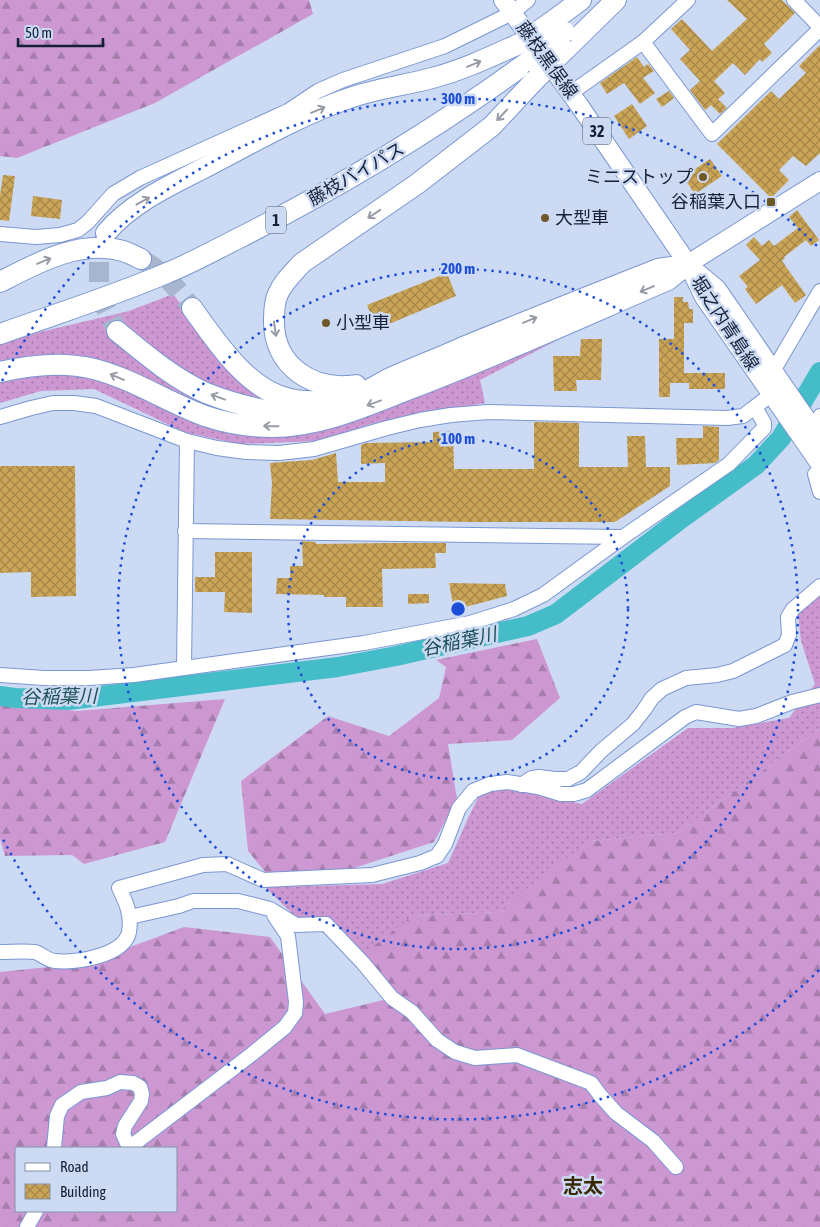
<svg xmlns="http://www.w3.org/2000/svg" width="820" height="1227" font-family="'Asap Condensed','Noto Sans JP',sans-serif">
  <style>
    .grass { fill: url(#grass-dots) }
    .forest { fill: url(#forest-firs); fill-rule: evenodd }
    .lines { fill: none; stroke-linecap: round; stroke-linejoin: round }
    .river { stroke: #44bdc8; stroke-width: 20 }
    .building { fill: url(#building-cross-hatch) }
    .highway-tunnel { stroke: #a8b5ce; stroke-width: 20; stroke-dasharray: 20 10; stroke-linecap: butt }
    .minor-casing { stroke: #7a97d2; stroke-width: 16 }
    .major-casing { stroke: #7a97d2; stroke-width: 20 }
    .highway-casing { stroke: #7a97d2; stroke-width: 22 }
    .minor { stroke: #fff; stroke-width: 14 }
    .major { stroke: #fff; stroke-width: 18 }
    .highway { stroke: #fff; stroke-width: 20 }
    .highway-bridge-casing { stroke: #7a97d2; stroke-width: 22; stroke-linecap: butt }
    .highway-bridge { stroke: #fff; stroke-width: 20 }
    .oneway { stroke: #969ba5 }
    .ring { fill: none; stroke: #1d4ed8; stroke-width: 2.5; stroke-dasharray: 2.5 5 }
    .poi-dot { fill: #6f5828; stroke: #cddaf3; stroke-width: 2 }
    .labels { text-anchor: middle; stroke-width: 5; stroke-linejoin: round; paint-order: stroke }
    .shield { fill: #cddaf3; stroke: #4c5870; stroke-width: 1 }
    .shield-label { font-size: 16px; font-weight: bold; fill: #152038 }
    .street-label { font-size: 18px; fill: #152038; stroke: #cddaf3 }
    .poi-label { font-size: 18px; fill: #152038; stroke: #cddaf3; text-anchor: end }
    .water-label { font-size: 19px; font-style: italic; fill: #1d5156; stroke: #cddaf3 }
    .quarter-label { font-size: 20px; font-weight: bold; fill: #392800; stroke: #cddaf3 }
    .centre { fill: #1d4ed8; stroke: #cddaf3; stroke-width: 2.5 }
    .ring-label { font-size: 15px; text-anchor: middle; font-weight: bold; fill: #1d4ed8; stroke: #cddaf3; stroke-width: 5; stroke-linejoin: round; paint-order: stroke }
  </style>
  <defs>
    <pattern id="grass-dots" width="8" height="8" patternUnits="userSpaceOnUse" patternTransform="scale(1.25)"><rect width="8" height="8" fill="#cd98d2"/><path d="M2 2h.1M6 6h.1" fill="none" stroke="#a57cab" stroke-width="1.8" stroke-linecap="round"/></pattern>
    <pattern id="forest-firs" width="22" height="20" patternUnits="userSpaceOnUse" patternTransform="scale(1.25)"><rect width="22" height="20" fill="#cd98d2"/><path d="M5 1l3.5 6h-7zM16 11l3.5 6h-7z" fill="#a57cab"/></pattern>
    <pattern id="building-cross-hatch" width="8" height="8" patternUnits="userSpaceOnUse" patternTransform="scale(1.25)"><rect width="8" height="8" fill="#cba557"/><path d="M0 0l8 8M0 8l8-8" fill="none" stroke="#a48649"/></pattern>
  </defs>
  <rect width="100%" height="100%" fill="#cddaf3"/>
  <g class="grass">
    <path d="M173 294 222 356 283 402 250 403 162 373 269 414 229 418 99 364 0 368V344L40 332 129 311Z"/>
    <path d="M579 329 480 380 485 403 374 423 318 441 239 444 184 432 94 389 41 391 0 403V381L48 370 100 376 250 430Z"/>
    <path d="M820 594V728L678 833 591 841 499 912 412 916 370 956 301 922 265 887 382 884 448 863 469 816 479 796 503 787 582 804 688 728H732L789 718 815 684 801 641 798 613Z"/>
  </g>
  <g class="forest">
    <path d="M0 0H309L313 14 155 103 17 158 0 156Z"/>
    <path d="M537 639 560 698 512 740 448 744 457 799 434 842 351 869 266 873 248 851 241 781 328 716 389 736 439 698 446 667 436 660Z"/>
    <path d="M225 699 165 842 84 864 72 855 5 856 0 838V703L77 711Z"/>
    <path d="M820 728V1227H0V972L107 961 125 949 184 927 270 937 325 1014 392 998 362 955 412 916 499 912 544 874 591 841 678 833ZM16 1148H176V1211H16Z"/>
  </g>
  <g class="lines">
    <path class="river" d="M0 696 15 698 68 700 338 667 396 656 528 626 556 614 678 521 756 465 781 438 820 372"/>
  </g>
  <g class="building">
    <path d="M727 0H782L795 13 764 44 772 53 762 62 760 59 745 75 733 63 714 81 725 93 718 99 727 108 720 114 711 105 705 110 690 90 700 81 680 59 690 50 671 29 682 19 712 51 747 19Z"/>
    <path d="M820 45V153L806 166 793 156 779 170 789 180 771 198 717 144 771 91 779 99 806 73 799 66Z"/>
    <path d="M637 57 644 67 648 64 654 71 643 78 655 93 640 104 624 83 607 94 600 83Z"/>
    <path d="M669 91 674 98 662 107 656 99Z"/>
    <path d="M632 104 647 126 629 139 614 116Z"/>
    <path d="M710 159 722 176 695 194 683 177Z"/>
    <path d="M3 175 15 176 9 221 0 220V196Z"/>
    <path d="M33 196 62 200 60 219 31 216Z"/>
    <path d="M797 210 819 240 811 246 806 240 784 257 785 258 782 261 806 295 795 303 782 285 756 304 745 289 748 287 739 276 760 260 746 245 754 237 762 246 769 240 774 246 798 228 789 217Z"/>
    <path d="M447 273 456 296 377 329 367 305Z"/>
    <path d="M674 297H683V302H688L689 309H693V323H684V373H725V389H689V383H670V397H659V339H674Z"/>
    <path d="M581 339H602L601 380H576L577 391H554L553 356H580Z"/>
    <path d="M534 422 579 423V467H628L627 436H645L646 467H670V486L615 522H471L270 519 272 483 270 463 312 460 336 453 338 482H385V463L361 464V445L366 443 433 442V432L453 431 454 469H534Z"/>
    <path d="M703 426 719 427V460L715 463 677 465 676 438H703Z"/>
    <path d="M0 466H75L76 596 31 597V572L0 573Z"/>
    <path d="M302 541 316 542V544L389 543H446V553H435L436 568 382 569 383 607H346V597H324V595L276 594 277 578H290V566H303Z"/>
    <path d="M215 552H252V613L224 612 225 592H195V577H215Z"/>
    <path d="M449 583 505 584 507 596 454 610Z"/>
    <path d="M408 594H429V603L408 604Z"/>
  </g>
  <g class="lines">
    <g class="highway-tunnel">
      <path d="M106 233 99 255V283L102 301 117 331"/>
      <path d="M141 259C165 273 175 286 192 308"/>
    </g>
    <g class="minor-casing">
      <g id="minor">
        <path d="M794 0 820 27"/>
        <path d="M643 42 712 134 820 29"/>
        <path d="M571 93 643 42 688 0"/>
        <path d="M0 234 36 237 60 235 78 230 88 222 113 194 140 178 288 111 318 91 343 80 445 46 512 13 528 0"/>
        <path d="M769 378 820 291"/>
        <path d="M0 417 31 408 53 403H74L96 406 187 441 217 448 246 452 279 453 314 449 387 428 420 420 451 415 488 412 727 418 743 416 772 394"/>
        <path d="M813 429 820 416"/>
        <path d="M820 470 815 474 820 492"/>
        <path d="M185 531 623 537"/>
        <path d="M184 667 187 441"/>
        <path d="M0 675 44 678H89L134 675 364 643 470 623 514 609 543 595 623 537 729 464 764 428V423L755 407"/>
        <path d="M521 785 532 778 539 777 555 779H568L581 772 601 751 633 724 644 710 652 698 662 689 686 678 717 675 733 671 785 645 789 635 788 617 793 609 820 586"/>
        <path d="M130 917 179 906 193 901H238L270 909 296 925 326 924 363 963 392 998 412 1012 437 1040 455 1052 475 1058 517 1055 591 1083 600 1095 616 1113 653 1141 676 1167"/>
        <path d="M0 952C11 952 24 951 35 952 42 954 46 960 55 961 76 963 124 956 129 932 132 915 126 902 119 888L203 865 227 864 263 880 372 875 420 863 437 856 445 844 459 808 473 791 490 784 507 782 538 787 561 794H574L587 790 685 717 696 712 739 719 756 716 792 702 820 695"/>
        <path d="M54 1148 57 1116 62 1105 81 1092 107 1088 120 1082 133 1083 140 1087 142 1094 141 1101 125 1126 123 1134 127 1143 134 1144 252 1054 285 1027 295 1013 296 1002 288 936 274 915"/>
        <path d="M27 1227 36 1211"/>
      </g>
    </g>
    <g class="major-casing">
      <g id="major">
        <path d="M503 0 579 105 688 264 704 297 820 464"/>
        <path d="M688 264 820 181"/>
        <path d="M694 270 717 289 820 439"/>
      </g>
    </g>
    <g class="highway-casing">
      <g id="highway">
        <path d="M554 20 581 0"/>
        <path d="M565 50 616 0"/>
        <path d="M106 233C129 205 168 186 200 170 247 146 294 118 344 100 372 89 403 86 432 78 463 70 492 56 521 43"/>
        <path d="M0 282C37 263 80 239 123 251 129 253 135 256 141 259"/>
        <path d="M192 308C216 341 247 390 290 399 311 404 341 400 361 393 370 390 379 384 388 379 412 368 437 359 461 348 526 321 592 295 658 269L679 266"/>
        <path d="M117 331C145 354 173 378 206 393 226 401 248 407 269 411 282 413 295 413 308 414"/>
        <path d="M0 334C56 314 113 296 167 273 192 263 215 250 239 238 340 187 437 128 529 61"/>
        <path d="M0 372C30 365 63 361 94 369 133 379 167 402 205 416 226 423 250 427 272 427 320 427 366 406 410 389 497 356 582 317 668 280L688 264"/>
        <path d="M356 385C313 392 273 366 274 320 274 312 274 302 278 294 283 282 293 273 302 263L417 184 492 126 535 80"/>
      </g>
    </g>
    <use href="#minor" class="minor"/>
    <use href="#major" class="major"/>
    <use href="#highway" class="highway"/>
    <g class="highway-bridge-casing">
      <g id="highway-bridge">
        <path d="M521 43 554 20"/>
        <path d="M529 61 565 32"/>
        <path d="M535 80 565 50"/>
      </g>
    </g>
    <use href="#highway-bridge" class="highway-bridge"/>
  </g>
  <defs><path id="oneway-shaft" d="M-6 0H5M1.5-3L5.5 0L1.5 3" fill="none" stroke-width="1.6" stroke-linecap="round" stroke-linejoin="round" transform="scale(1.25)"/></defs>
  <g class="oneway">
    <use href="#oneway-shaft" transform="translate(474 64) rotate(-23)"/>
    <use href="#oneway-shaft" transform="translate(318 110) rotate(-23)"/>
    <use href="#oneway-shaft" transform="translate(502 115) rotate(133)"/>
    <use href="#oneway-shaft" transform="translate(143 201) rotate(-29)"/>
    <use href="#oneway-shaft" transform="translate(374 214) rotate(146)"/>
    <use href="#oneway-shaft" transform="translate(44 261) rotate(-22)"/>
    <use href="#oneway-shaft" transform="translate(647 289) rotate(157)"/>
    <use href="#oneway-shaft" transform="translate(530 320) rotate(-22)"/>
    <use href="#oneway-shaft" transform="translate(275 329) rotate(82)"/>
    <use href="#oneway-shaft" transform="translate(117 377) rotate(-157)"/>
    <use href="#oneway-shaft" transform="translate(218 397) rotate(-160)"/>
    <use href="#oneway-shaft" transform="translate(374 403) rotate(160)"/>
    <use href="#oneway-shaft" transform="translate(271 426) rotate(-179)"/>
  </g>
  <g class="ring">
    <circle cx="458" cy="609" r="170"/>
    <circle cx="458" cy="609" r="340"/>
    <path d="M819 970A510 510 0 0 1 2 837M2 381A510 510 0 0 1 819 248"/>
  </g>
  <g class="poi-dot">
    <circle cx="703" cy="177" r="5"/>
    <rect x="766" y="197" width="10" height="10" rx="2.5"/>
    <circle cx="545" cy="218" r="5"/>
    <circle cx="326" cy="323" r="5"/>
  </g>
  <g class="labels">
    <g class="shield">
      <rect x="583" y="117.5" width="28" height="27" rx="4"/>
      <rect x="266" y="206.5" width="20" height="27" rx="4"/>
    </g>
    <g class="shield-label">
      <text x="597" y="137">32</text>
      <text x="276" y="226">1</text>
    </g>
    <g class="street-label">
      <text transform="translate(547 60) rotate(54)" y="6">藤枝黒俣線</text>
      <text transform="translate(356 174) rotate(-30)" y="6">藤枝バイパス</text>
      <text transform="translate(725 323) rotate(57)" y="6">堀之内青島線</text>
    </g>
    <g class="poi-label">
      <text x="693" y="183">ミニストップ</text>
      <text x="761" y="208">谷稲葉入口</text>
      <text x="555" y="224" text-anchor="start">大型車</text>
      <text x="336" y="329" text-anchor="start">小型車</text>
    </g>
    <g class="water-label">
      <text transform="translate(459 641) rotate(-12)" y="7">谷稲葉川</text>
      <text transform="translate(59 696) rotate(-1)" y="7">谷稲葉川</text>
    </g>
    <g class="quarter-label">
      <text x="583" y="1193">志太</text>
    </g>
  </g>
  <circle cx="458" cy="609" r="8" class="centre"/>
  <g class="ring-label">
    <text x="458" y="104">300 m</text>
    <text x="458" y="274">200 m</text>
    <text x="458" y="444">100 m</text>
  </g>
  <rect x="15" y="1147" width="162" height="65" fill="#cddaf3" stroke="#8390a8"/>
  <rect x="25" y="1163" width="25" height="8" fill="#ffffff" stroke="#8390a8"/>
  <text x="60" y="1172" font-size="15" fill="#152038">Road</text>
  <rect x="25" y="1184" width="25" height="15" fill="url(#building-cross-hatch)" stroke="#8390a8"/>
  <text x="60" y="1197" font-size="15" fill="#152038">Building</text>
  <path d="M18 38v8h85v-8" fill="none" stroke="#152038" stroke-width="2.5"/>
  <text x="25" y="38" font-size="15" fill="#152038" stroke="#cddaf3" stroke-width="4" paint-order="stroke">50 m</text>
</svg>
